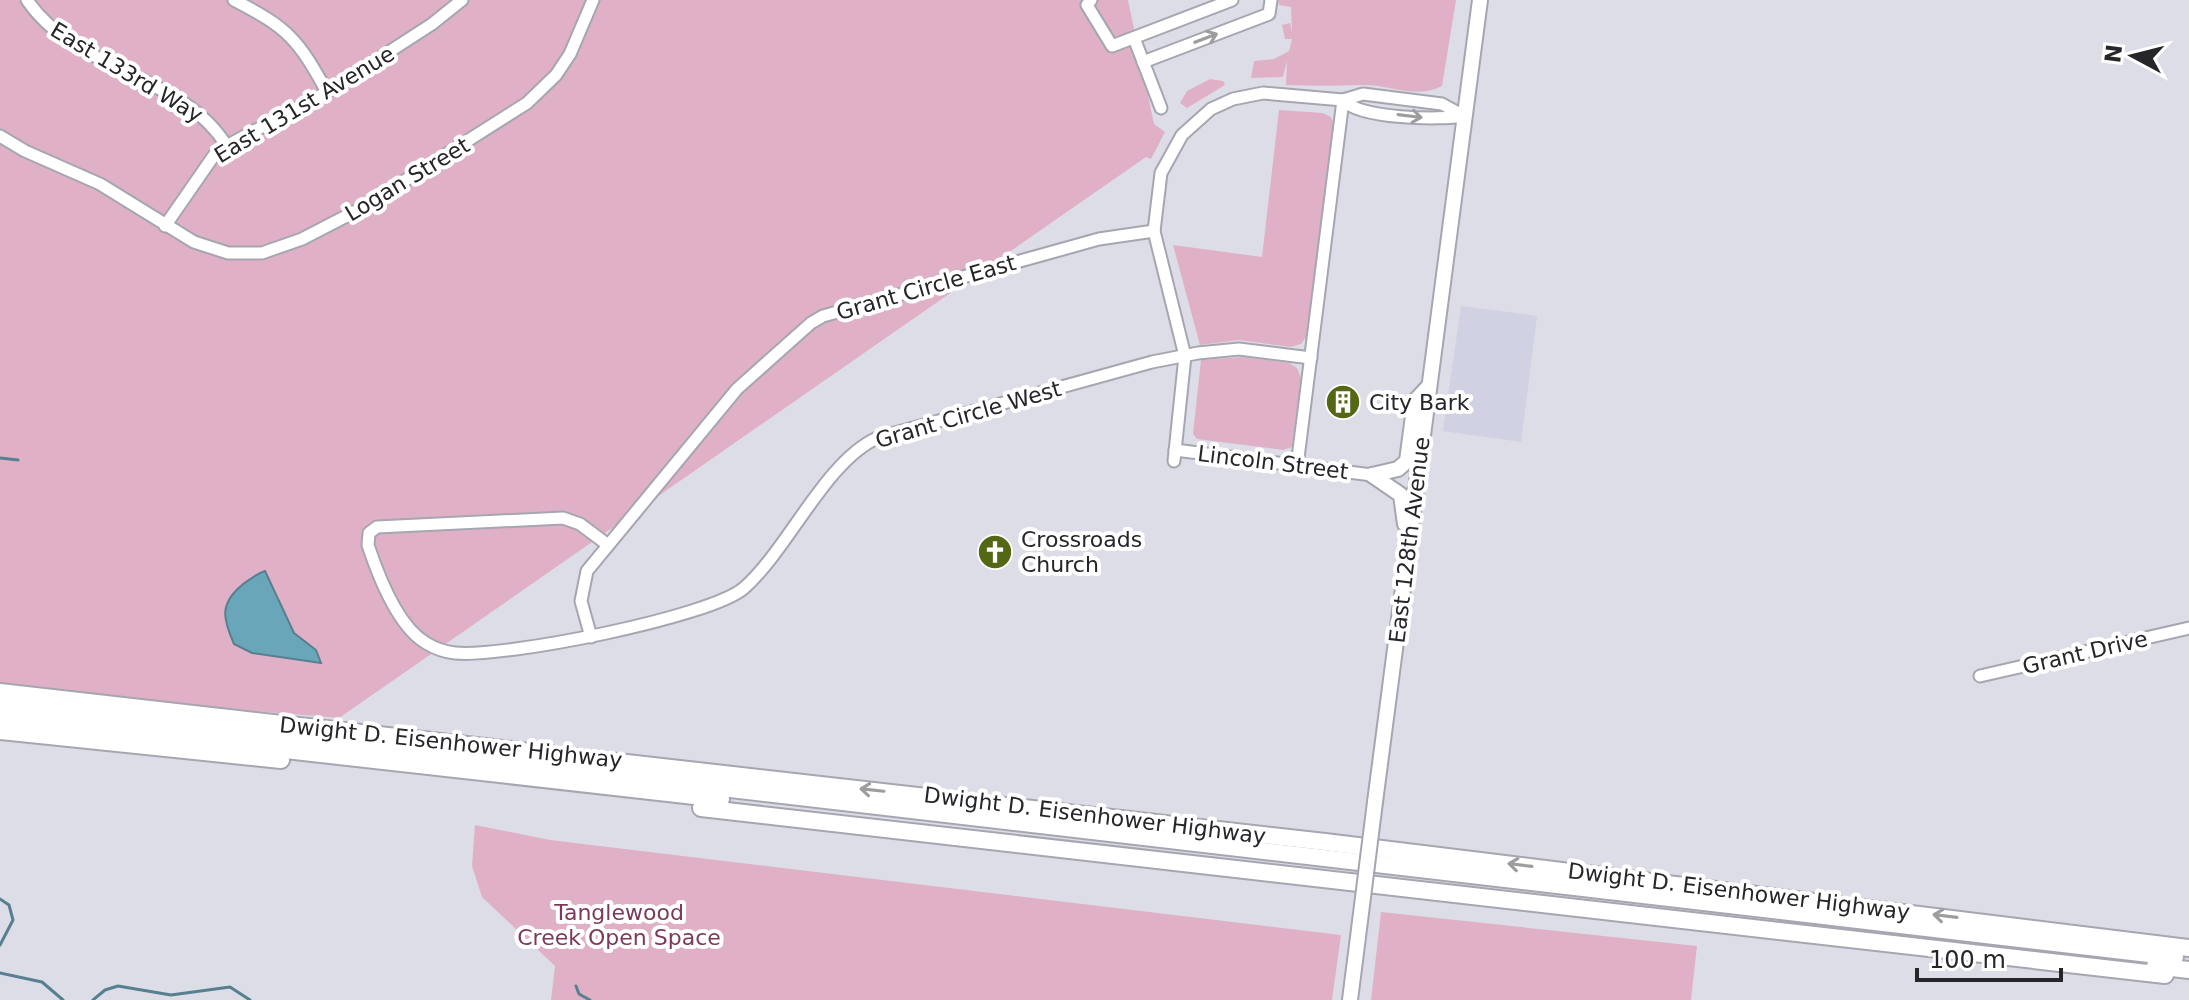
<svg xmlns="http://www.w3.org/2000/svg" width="2189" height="1000" font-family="'DejaVu Sans',sans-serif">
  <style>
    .built { fill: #d0d1e2 }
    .green { fill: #e0b1c6 }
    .water { fill: #6aa6ba; stroke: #56808f; stroke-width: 2 }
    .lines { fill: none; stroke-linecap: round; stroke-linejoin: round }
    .stream { stroke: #56808f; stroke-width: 3 }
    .minor-casing { stroke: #a5a6b0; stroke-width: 15 }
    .major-casing { stroke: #a5a6b0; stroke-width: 18 }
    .highway-casing { stroke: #a5a6b0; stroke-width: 20 }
    .minor { stroke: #fff; stroke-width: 11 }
    .major { stroke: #fff; stroke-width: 14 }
    .highway { stroke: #fff; stroke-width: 16 }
    .major-bridge-casing { stroke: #a5a6b0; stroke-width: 18; stroke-linecap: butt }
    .major-bridge { stroke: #fff; stroke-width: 14 }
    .oneway { stroke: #9d9d9f }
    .labels { text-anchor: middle; stroke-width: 8; stroke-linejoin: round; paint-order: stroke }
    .street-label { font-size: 22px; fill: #26262a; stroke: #fff }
    .poi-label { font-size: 22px; fill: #26262a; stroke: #fff; text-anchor: start }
    .park-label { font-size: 22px; fill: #7b3a5b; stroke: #fff }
  </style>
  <rect width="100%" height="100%" fill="#dddde8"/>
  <path class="built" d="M1461 306 1537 316 1521 442 1443 431Z"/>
  <g class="green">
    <path d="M0 0H1128L1154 124 1165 132 1151 159 1146 157 339 718 0 690Z"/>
    <path d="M1278 0H1456L1442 86C1415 100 1390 84 1362 85 1336 86 1312 86 1286 85L1287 61 1283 77 1251 78 1254 61 1274 59 1289 51 1292 39H1285L1282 25 1290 23 1292 33 1291 7 1279 5Z"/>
    <path d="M1210 79 1223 81 1225 85 1187 108 1180 103 1187 91Z"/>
    <path d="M1279 110 1323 113 1331 117 1334 125 1306 337 1301 344 1291 347 1239 340 1200 345 1173 245 1262 257Z"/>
    <path d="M1242 357 1289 363 1297 368 1301 378 1292 447 1283 450 1197 439 1193 434 1201 360Z"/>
    <path d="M475 825 550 840 1341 935 1332 1000H551L555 966 482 897 472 866Z"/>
    <path d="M1381 912 1697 946 1691 1000H1371Z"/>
  </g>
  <path class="water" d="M265 571 294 633 316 650 321 663 252 653 234 644C223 619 219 604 242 585 250 579 256 574 265 571Z"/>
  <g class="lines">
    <g class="stream">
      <path d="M0 458 18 460"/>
      <path d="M0 899 9 905 13 920 0 945"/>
      <path d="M0 973 42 982 63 1000"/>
      <path d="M576 986 579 994 590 1000"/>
      <path d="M93 1000 105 990 118 986 171 995 230 987 250 1000"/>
    </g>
    <g class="minor-casing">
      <g id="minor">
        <path d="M27 0C76 72 183 75 226 145"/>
        <path d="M234 0C288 28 298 39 327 92"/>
        <path d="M1091 0 1087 5 1112 46 1232 0"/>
        <path d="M1134 38 1161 108"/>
        <path d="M1143 62 1269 14 1271 0"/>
        <path d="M1343 100C1360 119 1439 120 1464 116"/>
        <path d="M0 136 25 151 100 184 194 242 228 253H262L302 239 360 209 527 103 556 75 570 54 593 0"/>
        <path d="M165 226 217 151 327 92 432 24 462 0"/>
        <path d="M1175 450 1372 475"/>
        <path d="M1174 461 1185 356 1154 231 1161 173 1182 135 1211 109 1233 99 1263 93 1343 100 1363 94 1442 104 1464 116"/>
        <path d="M1297 466 1343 100"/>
        <path d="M608 545 580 524 563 518 377 527 369 533 368 545C378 575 397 626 426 643 434 648 445 652 455 653 503 658 711 617 744 588 789 548 825 462 877 438L1152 362 1198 353 1239 349 1311 358"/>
        <path d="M591 637 581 601 587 571 737 389 811 323 823 316 1099 239 1154 231"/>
        <path d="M1980 676 2189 628"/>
      </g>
    </g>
    <g class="major-casing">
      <g id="major">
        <path d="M1372 475 1398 469 1407 461 1415 401 1429 386"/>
        <path d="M1372 475 1401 495 1405 524"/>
        <path d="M1375 802 1480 0"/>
        <path d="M1350 1000 1358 937"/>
      </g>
    </g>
    <g class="highway-casing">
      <g id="highway">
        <path d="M0 692 1325 842 2189 948"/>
        <path d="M0 704 2175 957"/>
        <path d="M0 718 721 799"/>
        <path d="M0 731 281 760"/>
        <path d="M701 808 2165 975"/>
        <path d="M2155 966 2189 970"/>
      </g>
    </g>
    <use href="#minor" class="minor"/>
    <use href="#major" class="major"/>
    <use href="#highway" class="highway"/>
    <g class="major-bridge-casing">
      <path id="major-bridge" d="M1358 937 1375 802"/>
    </g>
    <use href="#major-bridge" class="major-bridge"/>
  </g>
  <defs><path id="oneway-shaft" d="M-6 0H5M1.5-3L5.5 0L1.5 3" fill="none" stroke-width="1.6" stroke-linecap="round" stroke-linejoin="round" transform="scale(2)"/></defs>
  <g class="oneway">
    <use href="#oneway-shaft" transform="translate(1206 38) rotate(-21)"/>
    <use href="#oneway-shaft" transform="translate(1410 116) rotate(7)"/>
    <use href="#oneway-shaft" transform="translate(872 790) rotate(-174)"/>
    <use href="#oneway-shaft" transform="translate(1520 865) rotate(-173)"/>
    <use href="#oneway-shaft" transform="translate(1945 916) rotate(-173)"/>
  </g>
  <defs>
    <g id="building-disc" transform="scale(1.8)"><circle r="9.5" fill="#536714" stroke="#fff"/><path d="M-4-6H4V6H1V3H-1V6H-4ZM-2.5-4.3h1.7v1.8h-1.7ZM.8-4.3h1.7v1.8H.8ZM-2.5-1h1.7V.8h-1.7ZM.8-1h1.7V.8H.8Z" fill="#fff"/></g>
    <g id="church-disc" transform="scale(1.8)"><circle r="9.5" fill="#536714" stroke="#fff"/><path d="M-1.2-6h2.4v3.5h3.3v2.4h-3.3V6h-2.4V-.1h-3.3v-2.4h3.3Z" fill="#fff"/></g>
  </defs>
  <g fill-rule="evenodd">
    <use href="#building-disc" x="1343" y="402"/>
    <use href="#church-disc" x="995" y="552"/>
  </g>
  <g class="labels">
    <g class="street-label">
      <text transform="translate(127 72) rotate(31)" y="8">East 133rd Way</text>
      <text transform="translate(304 104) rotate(-31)" y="8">East 131st Avenue</text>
      <text transform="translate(407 179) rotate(-31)" y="8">Logan Street</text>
      <text transform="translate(926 287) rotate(-16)" y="8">Grant Circle East</text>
      <text transform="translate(968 414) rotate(-16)" y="8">Grant Circle West</text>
      <text transform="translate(1273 462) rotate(7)" y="8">Lincoln Street</text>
      <text transform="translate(1409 540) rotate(-83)" y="8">East 128th Avenue</text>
      <text transform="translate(2085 652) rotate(-13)" y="8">Grant Drive</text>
      <text transform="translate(451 742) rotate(6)" y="8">Dwight D. Eisenhower Highway</text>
      <text transform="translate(1095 815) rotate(7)" y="8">Dwight D. Eisenhower Highway</text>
      <text transform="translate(1739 891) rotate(7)" y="8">Dwight D. Eisenhower Highway</text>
    </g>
    <g class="poi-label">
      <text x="1369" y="410">City Bark</text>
      <text x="1021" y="547">Crossroads<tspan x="1021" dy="25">Church</tspan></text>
    </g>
    <g class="park-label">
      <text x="619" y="920">Tanglewood<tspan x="619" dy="25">Creek Open Space</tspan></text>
    </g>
  </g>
  <g transform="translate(2133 56) rotate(277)" stroke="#ffffff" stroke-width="6" paint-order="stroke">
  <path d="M0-6L14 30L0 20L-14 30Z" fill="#26262a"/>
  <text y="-12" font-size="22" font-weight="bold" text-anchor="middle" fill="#26262a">N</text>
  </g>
  <path d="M1917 968v12h144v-12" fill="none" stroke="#26262a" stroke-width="4"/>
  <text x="1929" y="968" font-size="24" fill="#26262a" stroke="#ffffff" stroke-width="6" paint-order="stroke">100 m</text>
</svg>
